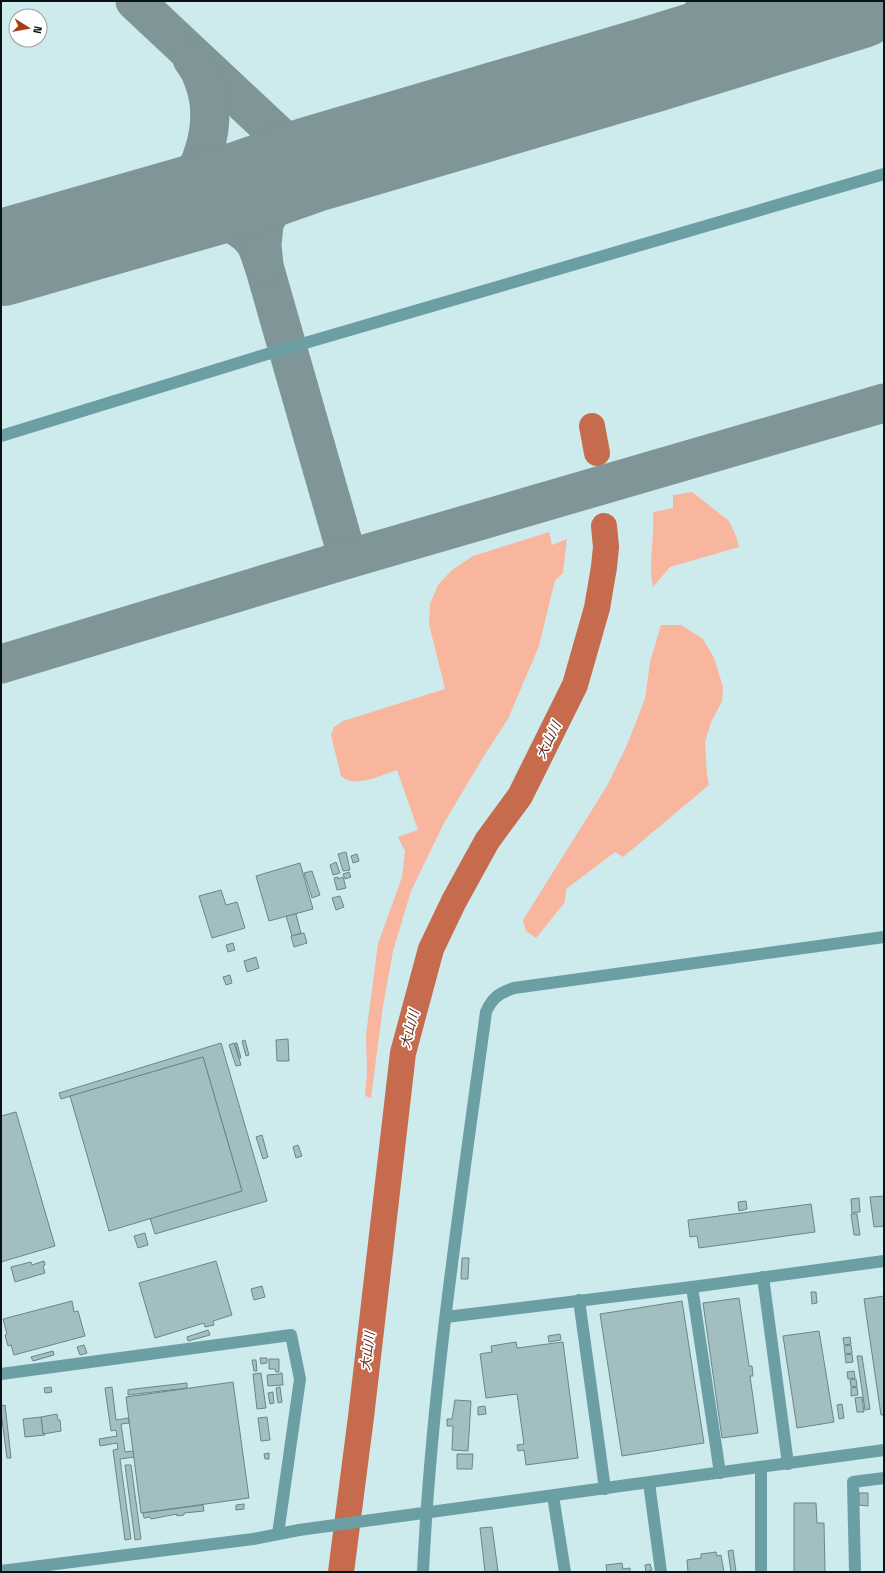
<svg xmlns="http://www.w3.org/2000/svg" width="885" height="1573" font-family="'Space Grotesk','Noto Sans JP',sans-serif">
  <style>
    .green { fill: #f8b69f }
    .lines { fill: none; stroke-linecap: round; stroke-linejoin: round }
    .river { stroke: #c66b4d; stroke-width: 26 }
    .taxiway { stroke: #809597; stroke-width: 39 }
    .runway { stroke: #809597; stroke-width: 96 }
    .building { fill: #a2bec0; stroke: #6b8688 }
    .minor { stroke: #6b9fa4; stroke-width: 12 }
    .labels { text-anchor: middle; stroke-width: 3.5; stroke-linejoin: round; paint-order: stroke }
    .water-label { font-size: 13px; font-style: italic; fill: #622712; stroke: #fff }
  </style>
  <rect width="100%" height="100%" fill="#cdeaed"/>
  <g class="green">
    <path d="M692 492 729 521 736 536 739 547 670 567 653 587C648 563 655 537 653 512L673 508V495Z"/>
    <path d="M549 532 552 545 567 539 563 573 555 580 539 646 508 719 482 759 444 823 411 891 393 951 383 1006 371 1098 365 1096 367 1072 366 1035 378 944 402 877 405 851 398 837 418 830 397 770C380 775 356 789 341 776L331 735 334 727 343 721 445 689 429 624 430 604 438 585 452 570 473 556Z"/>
    <path d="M661 625H681L703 639 714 658 723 687 722 701 711 722 705 742 707 775 709 785 623 857 615 852 566 889 565 902 536 938 526 931 523 920 607 786 627 745 645 699 650 662Z"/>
  </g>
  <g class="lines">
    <g class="river">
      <path d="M592 426 597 453"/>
      <path d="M341 1572 361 1417 403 1053 431 949 454 901 487 841 520 796 575 685 597 608 604 567 606 547 604 526"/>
    </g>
    <g class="taxiway">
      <path d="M135 1 310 165"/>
      <path d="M653 64 678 45 695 26 709 1"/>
      <path d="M177 207C200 212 241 221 255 243 259 249 261 259 264 266L348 559"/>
      <path d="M143 217C165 203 184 188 198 166 201 162 202 156 204 151 212 126 212 99 201 74 199 69 195 63 192 59"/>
      <path d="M264 266 262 245 264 224 279 192 298 170"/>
      <path d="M1 664 348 559 884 403"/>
    </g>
    <path class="runway" d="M1 258 242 189 310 165 653 64 857 1"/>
  </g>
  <g class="building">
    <path d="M346 852 350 870 343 871 338 854Z"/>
    <path d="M357 854 359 861 353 863 351 856Z"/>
    <path d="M336 862 340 873 333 875 330 865Z"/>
    <path d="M300 863 313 909 269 921 256 876Z"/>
    <path d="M312 871 320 895 312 898 304 873Z"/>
    <path d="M349 872 351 877 345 879 343 874Z"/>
    <path d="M338 877V879L343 877 346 888 337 890 334 878Z"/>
    <path d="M221 890 226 905 237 902 245 928 212 938 199 896Z"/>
    <path d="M340 896 344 907 336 910 332 898Z"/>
    <path d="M296 914 301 933 292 936 286 916Z"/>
    <path d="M304 933 307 943 294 947 291 936Z"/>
    <path d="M233 943 235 950 228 952 226 945Z"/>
    <path d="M256 957 259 968 247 972 244 961Z"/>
    <path d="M230 975 232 983 226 985 223 977Z"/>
    <path d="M288 1039 289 1061H277L276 1040Z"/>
    <path d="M245 1040 249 1055 246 1056 242 1041Z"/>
    <path d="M221 1043 267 1201 155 1234 150 1218 242 1191 203 1057 61 1099 59 1093Z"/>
    <path d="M234 1043 241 1065 236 1066 229 1045Z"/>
    <path d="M235 1043H237L241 1058H239Z"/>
    <path d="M203 1057 242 1191 109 1231 70 1096Z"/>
    <path d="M16 1112 55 1246 1 1262V1116Z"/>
    <path d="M262 1135 268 1157 263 1159 256 1137Z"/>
    <path d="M298 1145 302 1156 296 1158 293 1147Z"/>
    <path d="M884 1196V1226L874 1227 870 1197Z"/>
    <path d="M859 1198 860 1212 852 1213 851 1199Z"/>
    <path d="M746 1201 747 1209 739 1211 738 1202Z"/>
    <path d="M811 1204 815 1232 699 1248 697 1236 690 1237 688 1220Z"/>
    <path d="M851 1214H857L860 1235H854Z"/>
    <path d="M145 1233 148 1245 138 1248 134 1236Z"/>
    <path d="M462 1258H469L468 1279H461Z"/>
    <path d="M44 1261 45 1265 43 1266 45 1273 15 1282 11 1267 31 1262 32 1265Z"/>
    <path d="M216 1261 232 1315 213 1321 214 1325 205 1327 204 1323 155 1338 139 1283Z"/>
    <path d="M262 1286 265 1297 254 1300 251 1289Z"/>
    <path d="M811 1292H816L817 1303 812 1304Z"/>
    <path d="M884 1296V1415H881L864 1299Z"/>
    <path d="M739 1298 749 1366H752L753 1376H750L758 1433 722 1438 703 1303Z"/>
    <path d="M72 1301 74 1312 78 1311 85 1336 14 1355 11 1345 8 1346 5 1335 7 1334 3 1319Z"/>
    <path d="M682 1301 704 1443 622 1456 600 1314Z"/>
    <path d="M208 1330 210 1335 188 1341 187 1337Z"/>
    <path d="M819 1331 834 1422 797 1428 783 1336Z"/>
    <path d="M560 1334 561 1340 549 1342 548 1336Z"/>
    <path d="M850 1337 851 1344 844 1345 843 1338Z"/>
    <path d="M516 1342 517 1348 563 1342 578 1458 526 1465 524 1450 518 1451 517 1445 524 1444 517 1394 486 1398 480 1354 492 1352 491 1346Z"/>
    <path d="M84 1345 87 1353 80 1355 77 1347Z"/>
    <path d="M851 1345 852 1353 845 1354 844 1346Z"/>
    <path d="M53 1351 54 1355 33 1361 31 1357Z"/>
    <path d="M852 1354 853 1362 846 1363 845 1355Z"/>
    <path d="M857 1356H862L870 1409 865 1410Z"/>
    <path d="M260 1358H267V1363L261 1364Z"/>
    <path d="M269 1359H279V1372H276L275 1369H269Z"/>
    <path d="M252 1360H256L257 1371H254Z"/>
    <path d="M854 1371 855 1378 848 1379 847 1372Z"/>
    <path d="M261 1373 266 1408 257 1409 253 1374Z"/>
    <path d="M280 1373H282L283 1385 268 1386 267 1375 280 1374Z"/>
    <path d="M856 1379 857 1386 851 1387 850 1380Z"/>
    <path d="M233 1382 249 1498 141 1513 126 1397Z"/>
    <path d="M187 1383V1388L128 1395V1390L134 1389Z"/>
    <path d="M51 1387 52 1392 45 1393 44 1388Z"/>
    <path d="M112 1387 116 1420 128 1418 129 1423 121 1424 125 1452 133 1451 134 1457 120 1459 131 1539 125 1540 113 1450 118 1449 117 1443 100 1446 99 1439 117 1436 116 1430 111 1431 105 1388Z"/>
    <path d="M280 1387 282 1402 278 1403 276 1388Z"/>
    <path d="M857 1387 858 1395 851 1396V1388Z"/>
    <path d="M273 1392 274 1403 270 1404 268 1393Z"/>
    <path d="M862 1397 864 1412H857L855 1398Z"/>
    <path d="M455 1400 471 1401 468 1451 452 1450 453 1426H447V1419H452Z"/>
    <path d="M842 1404 844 1418 839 1419 837 1405Z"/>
    <path d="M5 1405 11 1458H7L1 1412V1406Z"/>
    <path d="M485 1406 486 1414 478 1415V1407Z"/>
    <path d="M57 1414 58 1420H60L61 1431 43 1434 41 1417Z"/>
    <path d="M41 1417 43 1434 45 1433V1435L25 1437 23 1419Z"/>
    <path d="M267 1417 270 1440 261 1441 258 1418Z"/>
    <path d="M269 1453V1459H265L264 1454Z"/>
    <path d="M457 1454H473L472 1469H457Z"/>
    <path d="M125 1465H131L141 1539 135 1540Z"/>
    <path d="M859 1493H868V1506L859 1505Z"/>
    <path d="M794 1503H816L817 1523H824L825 1572H794Z"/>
    <path d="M244 1504V1509L236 1510V1505Z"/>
    <path d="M203 1505 204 1511 184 1513V1515L177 1516V1514L151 1519 150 1517 144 1518 143 1513Z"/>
    <path d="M492 1527 498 1571 485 1572 480 1528Z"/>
    <path d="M733 1550 736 1572H731L728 1551Z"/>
    <path d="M716 1552 717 1556 721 1555 724 1572H688L687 1560 701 1558V1554Z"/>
    <path d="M622 1563 623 1569 630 1568V1572H605H607L606 1565Z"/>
    <path d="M650 1564 652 1570 646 1572 645 1565Z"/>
  </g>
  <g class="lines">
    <g class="minor">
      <path d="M1 436 264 355 884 174"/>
      <path d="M763 1277 788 1464"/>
      <path d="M692 1287 720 1473"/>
      <path d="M579 1300 605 1489"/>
      <path d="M446 1317 692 1287 884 1261"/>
      <path d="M1 1374 291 1335 300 1379 278 1534"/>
      <path d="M649 1483 661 1572"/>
      <path d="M553 1496 565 1572"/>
      <path d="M1 1571 253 1539 299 1530 884 1450"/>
      <path d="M423 1572C432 1384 461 1198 486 1012 492 998 499 993 514 988L884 937"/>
      <path d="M761 1572V1467"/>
      <path d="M855 1572 853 1482 884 1478"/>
    </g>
  </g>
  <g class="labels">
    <g class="water-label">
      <text transform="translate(548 740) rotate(-64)" y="5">大山川</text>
      <text transform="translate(409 1029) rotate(-76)" y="5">大山川</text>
      <text transform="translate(367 1351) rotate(-83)" y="5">大山川</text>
    </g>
  </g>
  <rect width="885" height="1573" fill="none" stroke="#091314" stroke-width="4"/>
  <g transform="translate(28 28) rotate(101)"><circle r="19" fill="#ffffff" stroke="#9da1a1"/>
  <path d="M0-3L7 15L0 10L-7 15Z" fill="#a33d16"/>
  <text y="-6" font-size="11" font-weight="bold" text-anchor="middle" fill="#091314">N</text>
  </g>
</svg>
